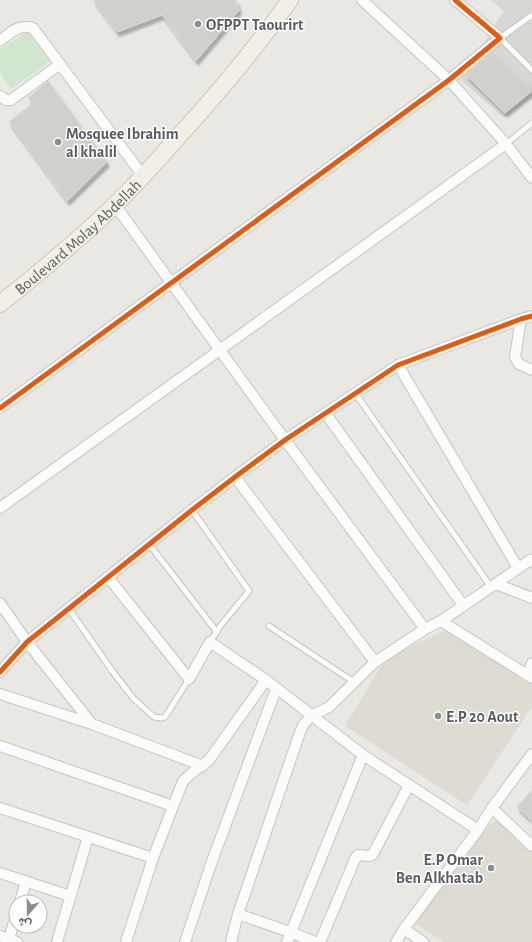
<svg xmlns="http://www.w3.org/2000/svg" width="532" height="942" font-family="'Alegreya Sans',Vazirmatn,sans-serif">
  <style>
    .industrial { fill: #d9d7d3 }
    .education { fill: #dddbd2 }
    .green { fill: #d0e6ce }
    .building { fill: #d1d0cd; stroke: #d8d6d2; filter: url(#shadow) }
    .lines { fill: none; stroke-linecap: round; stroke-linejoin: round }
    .service-casing { stroke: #c5c5c4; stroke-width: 7 }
    .minor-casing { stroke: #c5c5c4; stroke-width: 12 }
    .primary-casing { stroke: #d1c9b0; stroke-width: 18 }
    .service { stroke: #fcfcfb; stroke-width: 5 }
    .minor { stroke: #fcfcfb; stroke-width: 10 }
    .primary { stroke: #f2f0e6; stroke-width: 16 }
    .cycleway-casing { stroke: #fff; stroke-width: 8 }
    .cycleway { stroke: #e8590c; stroke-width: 5 }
    .poi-dot { fill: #8b8d8e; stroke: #fff; stroke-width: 1.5 }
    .labels { text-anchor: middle; stroke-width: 3; stroke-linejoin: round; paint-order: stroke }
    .poi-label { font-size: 16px; font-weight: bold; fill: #595c61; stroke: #fff; text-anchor: start }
    .street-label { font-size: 16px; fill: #595c61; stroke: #fff }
  </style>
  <defs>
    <filter id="shadow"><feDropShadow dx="2.5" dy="4.5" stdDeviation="1" flood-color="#0004"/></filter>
  </defs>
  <rect width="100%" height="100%" fill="#e9e8e3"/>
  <path class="industrial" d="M491 0H532V97L504 118 461 80 504 11Z"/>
  <g class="education">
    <path d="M448 629 532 683V706L467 805 345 726 381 666 389 656Z"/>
    <path d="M497 818 532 850V942H444L413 922 433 886Z"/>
  </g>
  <path class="green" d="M27 31 50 61 11 89 0 72V50Z"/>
  <g class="building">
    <path d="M93 0H236L239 10 196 61 162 15 117 32Z"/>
    <path d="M493 53 532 89V91L505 113 466 75Z"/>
    <path d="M48 81 107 162 67 201 9 122 33 103 28 98Z"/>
    <path d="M532 790V821L517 807Z"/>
  </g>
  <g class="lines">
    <g class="service-casing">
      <g id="service">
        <path d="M532 15 500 38 532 70"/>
        <path d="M506 144 532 123"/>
        <path d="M355 393 491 587"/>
        <path d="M192 510 249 591 221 625 210 642"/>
        <path d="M149 544 217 632"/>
        <path d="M69 609 113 672 133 698 154 717 162 718 165 717 189 679"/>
        <path d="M269 626 354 682"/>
      </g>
    </g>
    <g class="minor-casing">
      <g id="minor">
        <path d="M362 0 449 80 506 144 532 178"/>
        <path d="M0 41C11 32 18 24 33 28L143 176"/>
        <path d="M0 96 6 100H11L60 64"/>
        <path d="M115 205 285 440 425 629"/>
        <path d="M521 319 515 357 519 364 532 370"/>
        <path d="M398 365 518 568"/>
        <path d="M0 408 449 80 500 38 455 0"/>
        <path d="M326 414 463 605"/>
        <path d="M235 477 375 662"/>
        <path d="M0 508 506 144"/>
        <path d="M108 577 189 679 210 642 266 680 363 755 478 830"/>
        <path d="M496 584 532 598"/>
        <path d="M0 603 27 642 92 724"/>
        <path d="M441 621 532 678"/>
        <path d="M0 672 27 642 192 510 235 477 285 440 398 365 521 319 532 316"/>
        <path d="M528 675 532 663"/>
        <path d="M0 694 92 724 203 766"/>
        <path d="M0 746 173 806"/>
        <path d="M0 808 153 858"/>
        <path d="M492 808 532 846"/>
        <path d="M0 873 70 896"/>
        <path d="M20 902 26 881"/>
        <path d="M238 914 290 932 315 942"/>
        <path d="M404 929 423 942"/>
        <path d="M0 936 17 942"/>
        <path d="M8 942 16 916"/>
        <path d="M57 942 88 837"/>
        <path d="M126 942 153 858 183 781 193 772 209 760 266 680"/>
        <path d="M185 942 211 864 276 689"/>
        <path d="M231 942 238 914 299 735 303 725 311 716 329 707 375 662 425 629 441 621 532 559"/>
        <path d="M287 942 363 755"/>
        <path d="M320 942 356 857 358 855 370 856 373 854 409 785"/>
        <path d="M396 942 404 929 478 830 492 808 532 754"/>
      </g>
    </g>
    <g class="primary-casing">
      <g id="primary">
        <path id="s1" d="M0 304C39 273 78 240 115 205 137 183 158 160 179 136 218 93 256 48 290 0"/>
      </g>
    </g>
    <use href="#service" class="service"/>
    <use href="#minor" class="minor"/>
    <use href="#primary" class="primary"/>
    <g class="cycleway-casing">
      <g id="cycleway">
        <path d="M0 408 449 80 500 38 455 0"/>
        <path d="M0 672 27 642 192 510 235 477 285 440 398 365 521 319 532 316"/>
      </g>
    </g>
    <use href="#cycleway" class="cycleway"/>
  </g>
  <g class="poi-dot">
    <circle cx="198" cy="24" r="4"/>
    <circle cx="58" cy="142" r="4"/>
    <circle cx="438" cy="716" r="4"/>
    <circle cx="491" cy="868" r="4"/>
  </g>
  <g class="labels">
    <g class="poi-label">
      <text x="206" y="30">OFPPT Taourirt</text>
      <text x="66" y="139">Mosquee Ibrahim<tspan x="66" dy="18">al khalil</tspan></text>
      <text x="446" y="722">E.P 20 Aout</text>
      <text x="483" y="865" text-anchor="end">E.P Omar<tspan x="483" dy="18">Ben Alkhatab</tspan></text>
    </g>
    <g class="street-label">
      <text dy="6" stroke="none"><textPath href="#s1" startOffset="103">Boulevard Molay Abdellah</textPath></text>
    </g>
  </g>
  <g transform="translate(28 914) rotate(200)"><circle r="19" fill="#ffffff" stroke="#bdbec0"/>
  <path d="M0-3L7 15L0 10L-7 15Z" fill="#8b8d8e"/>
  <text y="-6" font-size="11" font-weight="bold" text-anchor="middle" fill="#595c61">ش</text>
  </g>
</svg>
